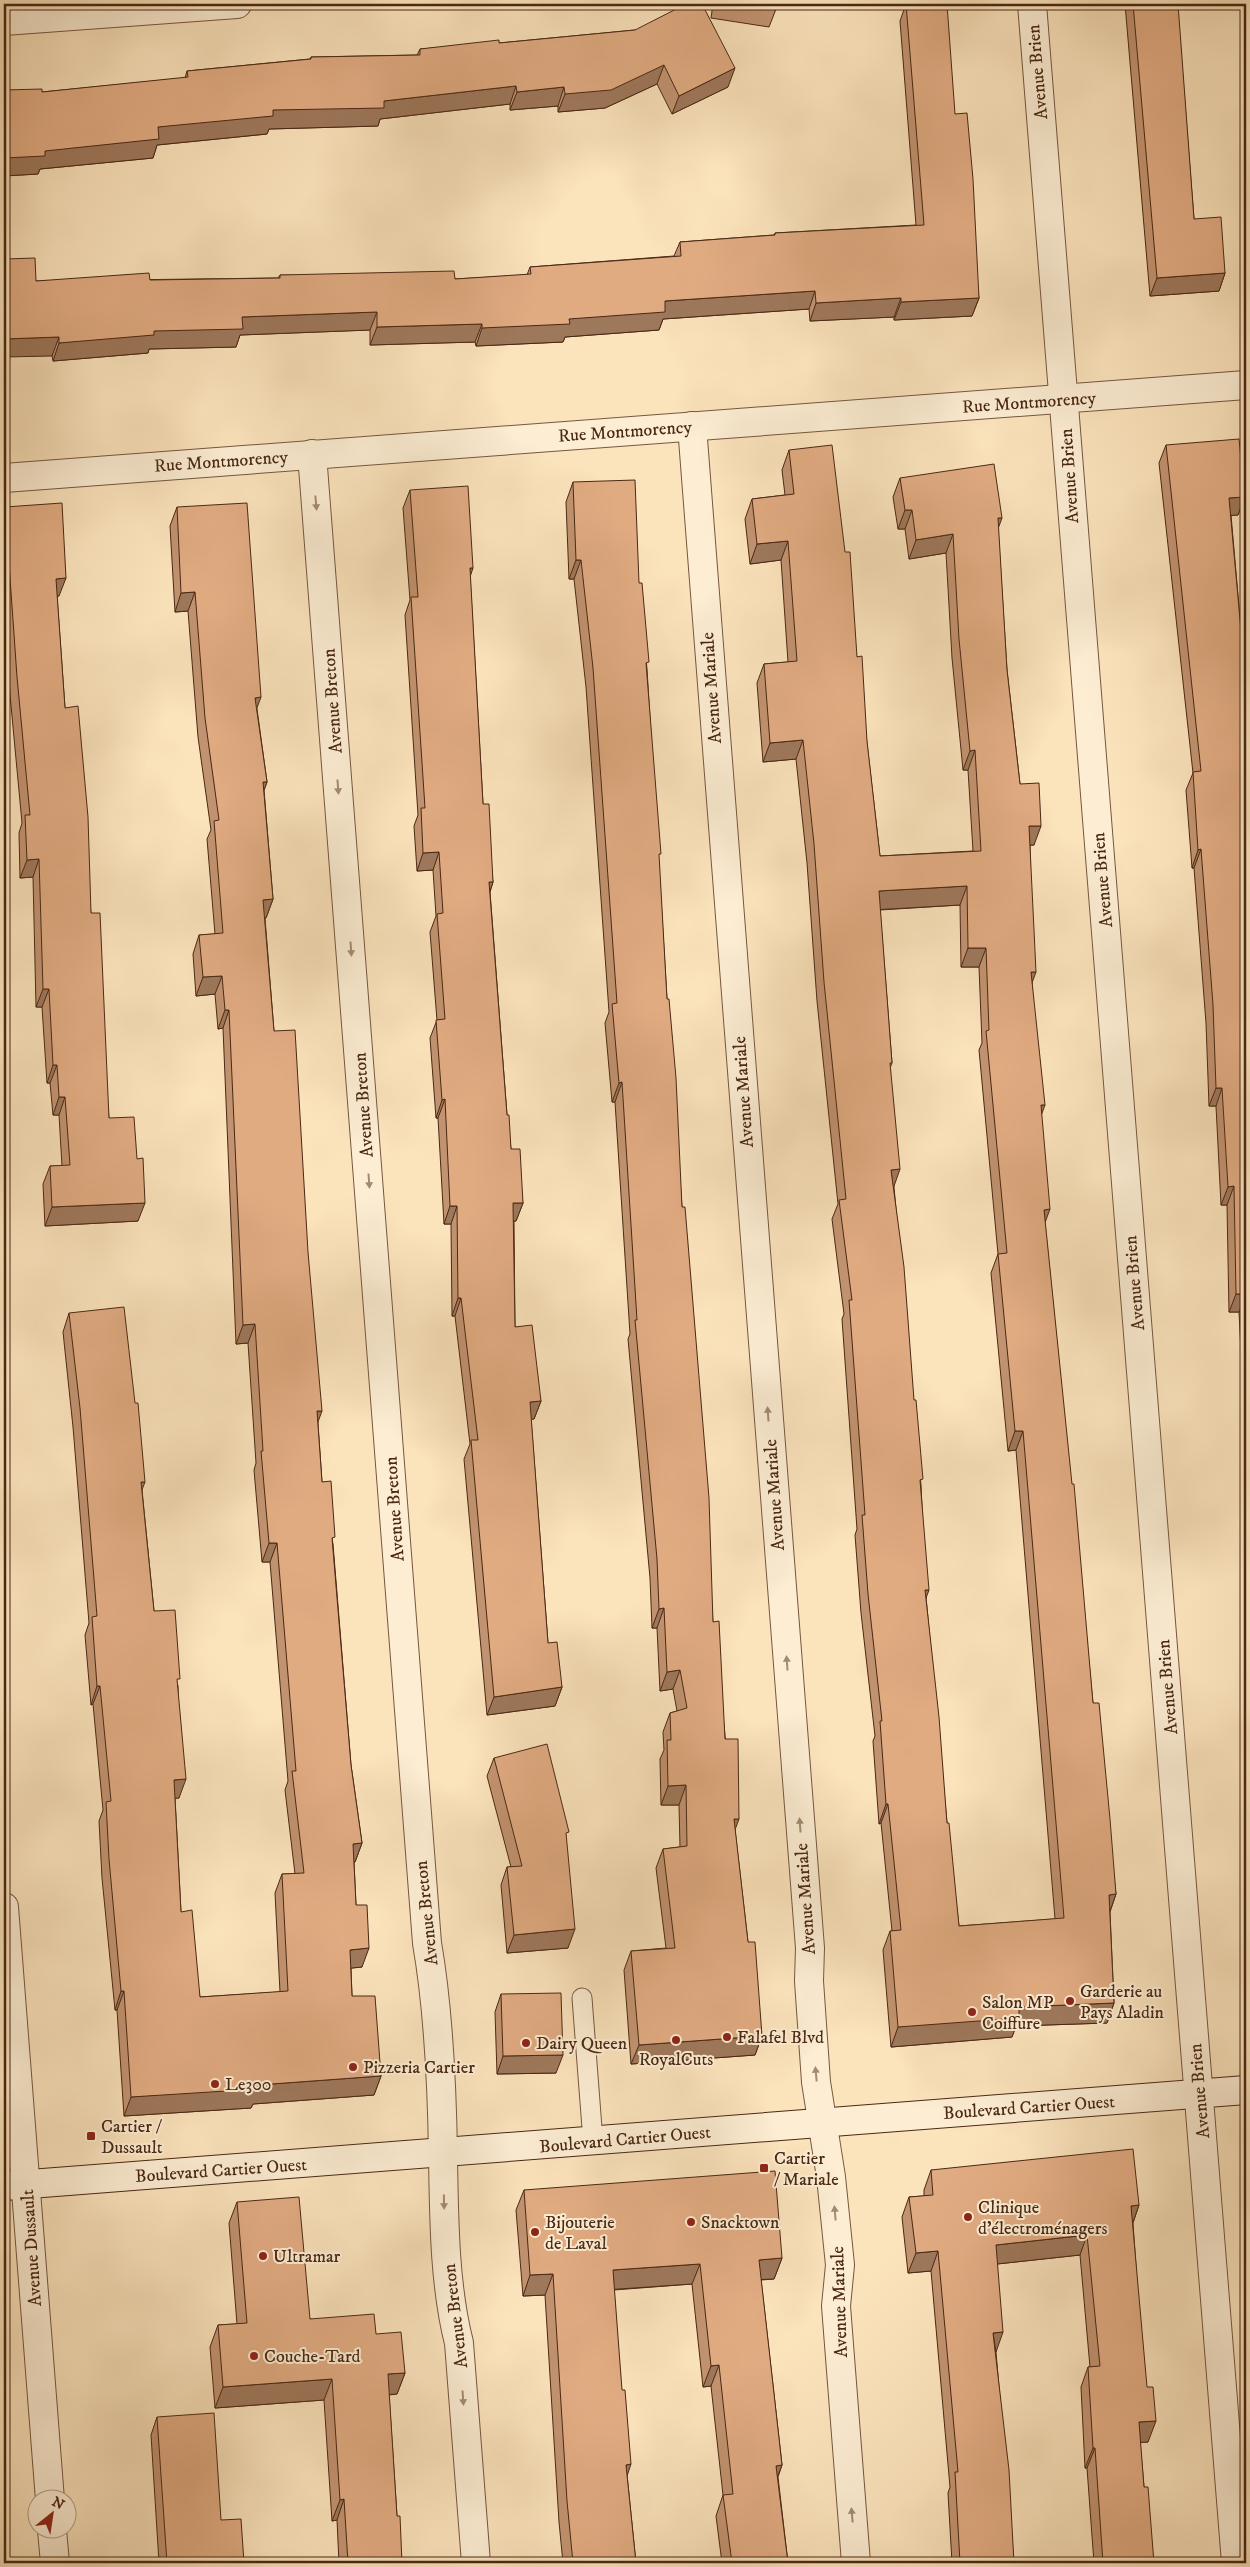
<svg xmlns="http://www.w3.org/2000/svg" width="1250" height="2567" font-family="'IM FELL DW Pica',serif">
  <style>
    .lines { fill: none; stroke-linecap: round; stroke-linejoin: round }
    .lane-casing { stroke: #76573e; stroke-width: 21 }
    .street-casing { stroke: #76573e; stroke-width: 30 }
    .secondary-casing { stroke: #4a2814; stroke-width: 30 }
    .lane { stroke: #fcedd3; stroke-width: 19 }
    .street { stroke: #fcedd3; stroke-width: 28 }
    .secondary { stroke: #fcedd3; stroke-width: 28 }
    .wall { fill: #c29370; stroke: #4a2814; fill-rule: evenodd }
    .shaded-wall { fill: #9e785b; stroke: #4a2814 }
    .building { fill: #e1ab82; stroke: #4a2814; fill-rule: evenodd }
    .oneway { fill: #a38a74 }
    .poi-dot { fill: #8f2418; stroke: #fcedd3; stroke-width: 2 }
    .labels { text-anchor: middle; stroke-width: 4; stroke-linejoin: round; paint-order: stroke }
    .street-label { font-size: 18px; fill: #4a2814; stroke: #fcedd3 }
    .poi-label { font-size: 18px; fill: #4a2814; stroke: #fcedd3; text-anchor: start }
  </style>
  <rect width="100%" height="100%" fill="#fbe3bc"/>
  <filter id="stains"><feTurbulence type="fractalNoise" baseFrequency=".004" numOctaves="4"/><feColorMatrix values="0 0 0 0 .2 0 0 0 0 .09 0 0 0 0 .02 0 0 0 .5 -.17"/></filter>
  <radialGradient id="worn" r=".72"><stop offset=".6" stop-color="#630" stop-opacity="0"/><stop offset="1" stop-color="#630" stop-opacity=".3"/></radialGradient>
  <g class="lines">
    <g class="lane-casing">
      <path id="lane" d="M582 1998 593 2141"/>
    </g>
    <g class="street-casing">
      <g id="street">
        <path d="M1032 4 1236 2563"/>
        <path d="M4 21 237 4"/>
        <path d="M692 426 810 1948 809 1981 816 2082 831 2177 840 2265 836 2306 856 2563"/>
        <path d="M312 454 427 1943C439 2012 442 2085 443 2155 444 2216 444 2284 459 2343L476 2563"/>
        <path d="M4 478 1246 385"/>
        <path d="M4 1907 50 2500"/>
        <path d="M52 2530 55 2563"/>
      </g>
    </g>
    <g class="secondary-casing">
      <path id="secondary" d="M4 2186 1246 2090"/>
    </g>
    <use href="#lane" class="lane"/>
    <use href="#street" class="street"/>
    <use href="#secondary" class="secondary"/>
  </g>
  <g class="wall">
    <path d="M713 4H776V9L769 27 711 18Z"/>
    <path d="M906 4 955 114 979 298 972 316 894 320V317L810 321 809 309 663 319 659 330 565 337 563 342 476 346 475 342 370 345V330L240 335 236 347 149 349 148 353 53 361 52 356 36 281 278 278 280 275 455 279 527 275 530 267 674 256 680 242 774 235 775 233 916 225 900 21Z"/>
    <path d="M1125 4H1177L1194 219 1225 273 1219 291 1150 296Z"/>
    <path d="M635 30 728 87 672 114 657 84 605 108 558 112V106L510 110V104L380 119 378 126 269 129 267 134 157 145 153 158 40 169 38 174 4 176V90L42 92 185 78 187 71 310 59 311 57 417 55 420 49 499 43Z"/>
    <path d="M1166 445 1245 497 1238 515H1231L1243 653H1246V724L1242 744 1246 796V1450L1239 1312H1229L1227 1205H1221L1216 1106H1209L1206 1023 1194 868H1192L1186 790 1193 773 1159 463Z"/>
    <path d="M789 450 857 657 880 856 973 851 968 770H963L952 658 946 553 909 559 905 529H898L893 497 900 478 998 528 1007 670 1020 784 1034 845H1030L1032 984 1041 1114 1045 1223 1093 1703 1116 1894 1110 1912 1114 2003 1107 2023 1016 2026 1012 2037 891 2047 883 1950 890 1931H892L881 1823 879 1824 873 1741 875 1736 861 1613 855 1535 857 1529 842 1319 844 1314 832 1219 838 1204 817 1001 807 863 796 759 763 762 757 683 764 664 788 662 781 560 750 564 745 519 752 499 785 495 782 470ZM960 905 961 967H979L982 1043 979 1050 998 1254 991 1273 1008 1451 1016 1450 1055 1919 959 1926 947 1823 926 1597 921 1485 894 1187 890 1068 892 1063 880 910Z"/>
    <path d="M573 482 639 583 647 669 667 999 682 1207 713 1622 735 1830 748 1942 762 2036 755 2055 631 2064 624 1970 631 1951 666 1948 656 1868 663 1849 680 1847 679 1805H661L660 1759 664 1750 663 1732 670 1713 677 1711 673 1689 660 1691 657 1628H652L650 1578 628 1339 630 1334 615 1102H612L605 1023 609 1012 586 687 574 579H569L566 502Z"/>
    <path d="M410 490 470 576 483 804 493 882 490 892 507 1115 511 1149 523 1203 516 1221H514L515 1327 541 1401 534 1419H531L548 1643 562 1687 555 1706 487 1715 464 1459 470 1444 455 1316H452L451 1224H444L438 1118H436L430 1038 437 1020 430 932 436 916 433 870 417 871 414 826 418 815 405 615 410 600 403 508Z"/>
    <path d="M5 507 59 596H57L65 708 91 913 109 1118 138 1221 45 1226 43 1184 50 1166H62L59 1115H53L50 1083H47L42 1007H36L33 877 20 878 19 833 22 823 10 695 4 600V511Z"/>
    <path d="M177 507 257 709 267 782 264 790 273 899 266 918H265L274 1031 318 1424 322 1482 333 1544 351 1765 362 1843 355 1862H354L356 1905 362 1967 351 1968 352 1996 381 2076 374 2095 253 2104 251 2108 124 2116 117 2010H115L102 1878 99 1821 103 1810 93 1704 91 1705 85 1635 89 1623 73 1427 63 1332 69 1313 142 1490 154 1611 178 1686 179 1798H175L181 1912 200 1997 280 1992 275 1893 282 1874H295L285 1790 288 1781 270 1562H262L254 1470 256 1463 248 1343 236 1344 223 1028 218 1029 215 994 196 996 193 954 199 935 215 934 207 839 211 830 198 737 188 611 175 612 170 526Z"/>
    <path d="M1246 1474V1511L1244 1479Z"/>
    <path d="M494 1758 566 1839 568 1948 507 1953 501 1885 507 1867H511L487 1776Z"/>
    <path d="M501 1994 556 2073 497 2074 495 2012Z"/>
    <path d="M931 2170 1139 2205 1133 2223 1148 2442H1140L1144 2487 1154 2563H1094L1087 2468H1085L1081 2387 1088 2367H1090L1080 2255 997 2264 996 2352 1014 2563H952L948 2493 950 2487 931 2271 908 2273 902 2217 909 2197 924 2196V2190Z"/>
    <path d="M524 2190 782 2258 774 2279 761 2280 782 2465 778 2477 788 2563H722L716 2516 723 2495 711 2386 703 2387 692 2284 614 2290 627 2475 636 2563H563L559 2522 545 2295 523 2296 516 2210Z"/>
    <path d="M237 2202 310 2319 376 2334 405 2373 397 2394 389 2395 397 2516 402 2563H339L337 2520 332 2521 324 2400 215 2408 210 2347 218 2325 237 2324 229 2223Z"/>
    <path d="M157 2417 221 2520 244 2563H159L151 2435Z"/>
  </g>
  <g class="shaded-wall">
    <path d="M664 65 657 84 605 108 558 112 565 94Z"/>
    <path d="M735 68 728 87 672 114 679 96Z"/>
    <path d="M516 86 510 104 380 119 378 126 269 129 267 134 157 145 153 158 40 169 38 174 4 176V158L45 151 158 127 273 110 384 101Z"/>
    <path d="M564 87 558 106 510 110 517 92Z"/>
    <path d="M1225 273 1219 291 1150 296 1157 278Z"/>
    <path d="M815 291 809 309 663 319 659 330 565 337 563 342 476 346 482 328 569 319 665 301Z"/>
    <path d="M901 298 894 317 810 321 816 303Z"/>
    <path d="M979 298 972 316 894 320 901 302Z"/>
    <path d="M377 312 370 330 240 335 236 347 149 349 148 353 53 361 59 343 154 331 242 317Z"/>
    <path d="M482 324 475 342 370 345 377 327Z"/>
    <path d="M59 337 52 356 4 357V339Z"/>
    <path d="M1245 497 1238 515 1223 516 1229 498Z"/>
    <path d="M905 510H912L905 529H898Z"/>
    <path d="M998 518H1002L995 537Z"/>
    <path d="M953 534 946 553 909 559 916 540Z"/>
    <path d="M788 541 781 560 750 564 757 544Z"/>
    <path d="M576 560H581L574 579H569Z"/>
    <path d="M470 568H473L467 586Z"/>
    <path d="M66 578 59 596 49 597 56 579Z"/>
    <path d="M195 592 188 611 175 612 181 593Z"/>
    <path d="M261 697 254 716 255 698Z"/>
    <path d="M1244 707H1246V724L1237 725Z"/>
    <path d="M1242 733H1246V734L1240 751Z"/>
    <path d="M803 740 796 759 763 762 770 743Z"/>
    <path d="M975 750 968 770H963L970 751Z"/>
    <path d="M263 782H267L260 801Z"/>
    <path d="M1029 826H1041L1034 845H1022Z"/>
    <path d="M1201 849 1194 868H1192L1198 850Z"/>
    <path d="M439 852 433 870 417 871 423 853Z"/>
    <path d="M39 859 33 877 20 878 27 860Z"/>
    <path d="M489 882H493L487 900Z"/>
    <path d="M967 886 960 905 872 910 879 891Z"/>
    <path d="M273 899 266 918 256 919 263 900Z"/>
    <path d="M968 948H986L979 967H961Z"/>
    <path d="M1031 972H1036L1029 991Z"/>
    <path d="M222 976 215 994 196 996 203 977Z"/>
    <path d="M43 989H49L42 1007H36Z"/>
    <path d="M225 1010H229L223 1028 218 1029Z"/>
    <path d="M53 1065H57L50 1083H47Z"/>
    <path d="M622 1082 615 1102H612L619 1083Z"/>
    <path d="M1216 1088H1222L1216 1106H1209Z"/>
    <path d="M59 1097H65L59 1115H53Z"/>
    <path d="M445 1099 438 1118H436L442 1100Z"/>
    <path d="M1041 1105H1045L1038 1124Z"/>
    <path d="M900 1169 893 1189 891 1170Z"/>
    <path d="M1234 1186 1227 1205H1221L1228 1187Z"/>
    <path d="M145 1203 138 1221 45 1226 52 1207Z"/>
    <path d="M513 1203H523L516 1221H507Z"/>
    <path d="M450 1206H457L451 1224H444Z"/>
    <path d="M1050 1209 1043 1228 1044 1210Z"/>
    <path d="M1236 1294H1246L1239 1312H1229Z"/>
    <path d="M458 1298H461L455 1316H452Z"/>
    <path d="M255 1324 248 1343 236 1344 243 1325Z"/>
    <path d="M541 1401 534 1419 523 1420 530 1402Z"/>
    <path d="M317 1411H322L315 1430Z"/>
    <path d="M1015 1431H1023L1016 1450 1008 1451Z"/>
    <path d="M141 1482H145L138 1500Z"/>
    <path d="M269 1543H277L270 1562H262Z"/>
    <path d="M925 1590H929L922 1609Z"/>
    <path d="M664 1608 657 1628H652L659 1609Z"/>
    <path d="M680 1670 673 1689 660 1691 667 1672Z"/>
    <path d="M97 1686H100L93 1704 91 1705Z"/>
    <path d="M562 1687 555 1706 487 1715 494 1697Z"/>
    <path d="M186 1779 179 1798 167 1799 174 1780Z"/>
    <path d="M686 1785 679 1805H661L668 1786Z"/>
    <path d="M886 1804H888L881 1823 879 1824Z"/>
    <path d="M734 1819H739L732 1838Z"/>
    <path d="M362 1843 355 1862 346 1863 353 1844Z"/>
    <path d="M1116 1894 1109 1914V1895Z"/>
    <path d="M575 1929 568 1948 507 1953 514 1935Z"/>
    <path d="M369 1948 362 1967 343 1969 350 1950Z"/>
    <path d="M121 1991H124L117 2010H115Z"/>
    <path d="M1114 2003 1107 2023 1016 2026 1012 2037 891 2047 898 2027 1019 2007Z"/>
    <path d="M762 2036 755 2055 631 2064 639 2045Z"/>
    <path d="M563 2055 556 2073 497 2074 503 2056Z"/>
    <path d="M381 2076 374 2095 253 2104 251 2108 124 2116 131 2097 258 2085Z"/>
    <path d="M1139 2205 1132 2225 1131 2206Z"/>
    <path d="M1087 2235 1080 2255 988 2265 996 2245Z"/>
    <path d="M938 2251 931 2271 908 2273 916 2253Z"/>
    <path d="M782 2258 774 2279 751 2280 759 2260Z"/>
    <path d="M700 2264 692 2284 605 2290 613 2270Z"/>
    <path d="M553 2274 545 2295 523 2296 530 2275Z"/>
    <path d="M1003 2332 996 2352 993 2333Z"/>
    <path d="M719 2365 711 2386 703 2387 711 2366Z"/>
    <path d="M405 2373 397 2394 381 2395 388 2374Z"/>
    <path d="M332 2379 324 2400 215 2408 223 2387Z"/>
    <path d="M1156 2421 1148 2442 1132 2443 1139 2422Z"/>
    <path d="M1093 2448H1095L1087 2468H1085Z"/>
    <path d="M631 2464 624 2485 626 2465Z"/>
    <path d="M782 2465 774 2486 776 2466Z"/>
    <path d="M344 2499 337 2520 332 2521 340 2500Z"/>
  </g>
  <g class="building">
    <path d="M686 4H702L735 68 679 96 664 65 611 90 565 94 564 87 517 92 516 86 384 101V108L273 110V116L158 127 159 139 45 151V156L4 158V90L42 89V92L188 77 187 71 311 59V57L420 55V49L499 40V43L635 30Z"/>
    <path d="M742 4H776V9Z"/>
    <path d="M906 4H947L955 114 967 113 973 179 979 298 901 302V298L816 303 815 291 665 301V312L569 319 570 324 482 328V324L377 327V312L242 317 243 329 154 331V335L59 343V337L4 339V259L35 258 36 281 149 273 150 280 280 278V275L454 271 455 279 531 274 530 267 681 256 680 242 775 235V233L924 225Z"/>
    <path d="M1133 4H1178L1194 219 1221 217 1225 273 1157 278Z"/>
    <path d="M1239 439 1245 497 1229 498 1243 653H1246V707H1244L1246 733H1242L1246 796V1299V1294H1236L1234 1186 1228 1187 1222 1088H1216L1213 1005 1201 849 1198 850 1193 772 1201 771 1166 445Z"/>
    <path d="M832 445 845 552H850L857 657 862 656 867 741 880 856 981 851 975 750 970 751 959 639 953 534 916 540 912 510H905L900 478 994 464 1002 518H998L1007 670 1020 784 1039 783 1041 826H1029L1036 972H1031L1045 1105H1041L1050 1209 1044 1210 1072 1484H1074L1093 1703H1099L1110 1819 1116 1894 1109 1895 1114 2003 1019 2007V2018L898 2027 890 1931 901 1930 888 1804H886L880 1721H882L868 1594 862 1515H865L849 1300H852L839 1200 846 1199 824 982 814 844 803 740 770 743 764 664 797 661 788 541 757 544 752 499 794 494 789 450ZM967 886 968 948H986L989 1030 986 1031 1007 1253 998 1254 1015 1431H1023L1064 1918 959 1926 949 1823H947L939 1717 925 1590H929L920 1480 923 1479 916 1400H914L904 1267 891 1170 900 1169 890 1063H892L879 891Z"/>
    <path d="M635 480 639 583H642L649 662 646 663 661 854H659L667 999H669L676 1078 682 1207H685L709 1498 713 1622 719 1621 725 1739H738L739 1819H734L748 1942H755L762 2036 639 2045 631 1951 675 1948 663 1849 687 1846 686 1785 668 1786 667 1740H671L670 1713 687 1708 680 1670 667 1672 664 1608 659 1609 657 1559 635 1320H637L622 1082 619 1083 612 1004 617 1003 593 668 581 560H576L573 482Z"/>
    <path d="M468 486 473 568H470L483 804H489L493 882H489L507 1115H509L511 1149H520L523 1203H513L515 1327 532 1325 541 1401 530 1402 548 1643 557 1642 562 1687 494 1697 471 1440H478L461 1298H458L457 1206H450L445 1099 442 1100 436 1020 445 1019 437 914 443 913 439 852 423 853 421 808H425L411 597H418L410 490Z"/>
    <path d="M62 503 66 578 56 579 65 708 78 706 88 817 91 913H100L109 1118 134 1117 137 1159 143 1158 145 1203 52 1207 50 1166 70 1165 65 1097H59L57 1065H53L49 989H43L39 859 27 860 25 815H30L17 677 5 507Z"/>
    <path d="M247 503 261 697 255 698 267 782H263L273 899 263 900 274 1031 295 1030 308 1252 322 1411H317L322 1482 331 1481 335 1537 332 1538 351 1765 362 1843 353 1844 356 1905H367L369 1948 350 1950 352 1996H375L381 2076 258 2085V2089L131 2097 124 1991H121L109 1859 106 1802 111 1801 100 1686H97L92 1617 97 1616 80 1408 69 1313 124 1307 135 1403H138L145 1482H141L154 1611 175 1610 180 1679H177L186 1779 174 1780 181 1912 192 1910 200 1997 288 1991 282 1874 304 1873 292 1771H296L277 1543H269L261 1451H263L255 1324 243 1325 229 1010H225L222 976 203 977 199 935 223 933 214 821 219 820 205 718 195 592 181 593 177 507Z"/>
    <path d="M547 1744 569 1832 566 1833 575 1929 514 1935 507 1867 522 1866 494 1758Z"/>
    <path d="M561 1993 563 2055 503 2056 501 1994Z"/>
    <path d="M1133 2149 1139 2205 1131 2206 1147 2387H1153L1156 2421 1139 2422 1144 2487H1148L1154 2563H1103L1095 2448H1093L1088 2367 1100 2366 1087 2235 996 2245 1003 2332 993 2333 1009 2470 1014 2563H960L955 2472H958L938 2251 916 2253 909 2197 933 2195 931 2170Z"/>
    <path d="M775 2171 782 2258 759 2260 782 2465 776 2466 788 2563H732L723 2495 733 2494 719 2365 711 2366 700 2264 613 2270 622 2390H625L631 2464 626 2465 636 2563H573L567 2501 553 2274 530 2275 524 2190Z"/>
    <path d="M299 2197 310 2319 374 2314 376 2334 401 2332 405 2373 388 2374 397 2516H400L402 2563H348L344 2499 340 2500 332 2379 223 2387 218 2325 247 2323 237 2202Z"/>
    <path d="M214 2413 221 2520 241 2519 244 2563H167L157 2417Z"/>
  </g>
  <defs><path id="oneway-solid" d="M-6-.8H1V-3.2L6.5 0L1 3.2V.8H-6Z" transform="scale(1.25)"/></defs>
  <g class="oneway">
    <use href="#oneway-solid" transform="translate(316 503) rotate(85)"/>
    <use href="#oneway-solid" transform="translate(338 787) rotate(86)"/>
    <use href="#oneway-solid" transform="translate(351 949) rotate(86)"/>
    <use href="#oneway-solid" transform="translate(369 1181) rotate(86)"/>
    <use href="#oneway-solid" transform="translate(768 1414) rotate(-94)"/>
    <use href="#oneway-solid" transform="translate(787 1663) rotate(-94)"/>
    <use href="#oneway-solid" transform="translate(800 1825) rotate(-94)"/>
    <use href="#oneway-solid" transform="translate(816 2074) rotate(-95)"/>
    <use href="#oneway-solid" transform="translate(444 2202) rotate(89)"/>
    <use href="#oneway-solid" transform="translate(835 2213) rotate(-95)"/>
    <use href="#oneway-solid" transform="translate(463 2398) rotate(86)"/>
    <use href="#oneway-solid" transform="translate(852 2515) rotate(-95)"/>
  </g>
  <g class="poi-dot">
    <circle cx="1070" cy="2001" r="5"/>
    <circle cx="972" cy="2012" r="5"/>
    <circle cx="727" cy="2037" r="5"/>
    <circle cx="676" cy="2040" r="5"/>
    <circle cx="526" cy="2043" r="5"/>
    <circle cx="353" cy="2067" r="5"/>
    <circle cx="215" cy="2084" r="5"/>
    <rect x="86" y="2131" width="10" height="10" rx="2.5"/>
    <rect x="759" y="2163" width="10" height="10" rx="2.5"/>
    <circle cx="968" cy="2217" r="5"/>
    <circle cx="691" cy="2222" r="5"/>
    <circle cx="535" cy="2232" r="5"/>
    <circle cx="263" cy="2256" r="5"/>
    <circle cx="254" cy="2356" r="5"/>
  </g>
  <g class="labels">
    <g class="street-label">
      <text transform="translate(1037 72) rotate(-95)" y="6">Avenue Brien</text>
      <text transform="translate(1029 402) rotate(-4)" y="6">Rue Montmorency</text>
      <text transform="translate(625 431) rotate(-4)" y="6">Rue Montmorency</text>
      <text transform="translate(221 461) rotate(-4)" y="6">Rue Montmorency</text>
      <text transform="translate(1069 476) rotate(-94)" y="6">Avenue Brien</text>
      <text transform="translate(711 688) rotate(-94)" y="6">Avenue Mariale</text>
      <text transform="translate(332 701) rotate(-94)" y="6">Avenue Breton</text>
      <text transform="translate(1102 880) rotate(-95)" y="6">Avenue Brien</text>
      <text transform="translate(743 1092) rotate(-94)" y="6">Avenue Mariale</text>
      <text transform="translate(363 1105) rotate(-94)" y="6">Avenue Breton</text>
      <text transform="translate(1134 1283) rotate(-95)" y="6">Avenue Brien</text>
      <text transform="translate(774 1495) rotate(-94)" y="6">Avenue Mariale</text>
      <text transform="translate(394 1509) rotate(-94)" y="6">Avenue Breton</text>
      <text transform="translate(1167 1687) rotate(-95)" y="6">Avenue Brien</text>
      <text transform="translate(805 1899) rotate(-94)" y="6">Avenue Mariale</text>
      <text transform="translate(426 1913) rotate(-96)" y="6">Avenue Breton</text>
      <text transform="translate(1199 2091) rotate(-95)" y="6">Avenue Brien</text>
      <text transform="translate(1029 2107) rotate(-4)" y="6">Boulevard Cartier Ouest</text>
      <text transform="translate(625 2139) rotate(-5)" y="6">Boulevard Cartier Ouest</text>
      <text transform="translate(221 2170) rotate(-4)" y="6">Boulevard Cartier Ouest</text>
      <text transform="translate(31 2248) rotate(-94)" y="6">Avenue Dussault</text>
      <text transform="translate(839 2302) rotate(-92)" y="6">Avenue Mariale</text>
      <text transform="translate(455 2316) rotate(-97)" y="6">Avenue Breton</text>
    </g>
    <g class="poi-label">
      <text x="1080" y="1997">Garderie au<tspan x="1080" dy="21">Pays Aladin</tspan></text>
      <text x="982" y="2008">Salon MP<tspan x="982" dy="21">Coiffure</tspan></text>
      <text x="737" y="2043">Falafel Blvd</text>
      <text x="536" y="2049">Dairy Queen</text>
      <text x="676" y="2065" text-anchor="middle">RoyalCuts</text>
      <text x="363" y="2073">Pizzeria Cartier</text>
      <text x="225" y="2090">Le300</text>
      <text x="101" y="2132">Cartier /<tspan x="101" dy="21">Dussault</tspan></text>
      <text x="774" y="2164">Cartier<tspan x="774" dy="21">/ Mariale</tspan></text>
      <text x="978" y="2213">Clinique<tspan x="978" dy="21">d'électroménagers</tspan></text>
      <text x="545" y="2228">Bijouterie<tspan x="545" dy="21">de Laval</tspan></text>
      <text x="701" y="2228">Snacktown</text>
      <text x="273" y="2262">Ultramar</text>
      <text x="264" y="2362">Couche-Tard</text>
    </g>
  </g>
  <rect width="1250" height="2567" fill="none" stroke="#fbe3bc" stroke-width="20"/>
  <rect x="5" y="5" width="1240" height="2557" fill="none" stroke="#4a2814" stroke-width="2.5"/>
  <rect x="10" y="10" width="1230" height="2547" fill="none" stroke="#4a2814"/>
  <g transform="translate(52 2514) rotate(30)"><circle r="24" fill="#fcedd3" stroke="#b59e87"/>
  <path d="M0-4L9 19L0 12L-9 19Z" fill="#8f2418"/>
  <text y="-8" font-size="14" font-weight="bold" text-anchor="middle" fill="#4a2814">N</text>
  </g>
  <rect width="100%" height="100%" filter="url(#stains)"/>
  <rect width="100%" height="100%" fill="url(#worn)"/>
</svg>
